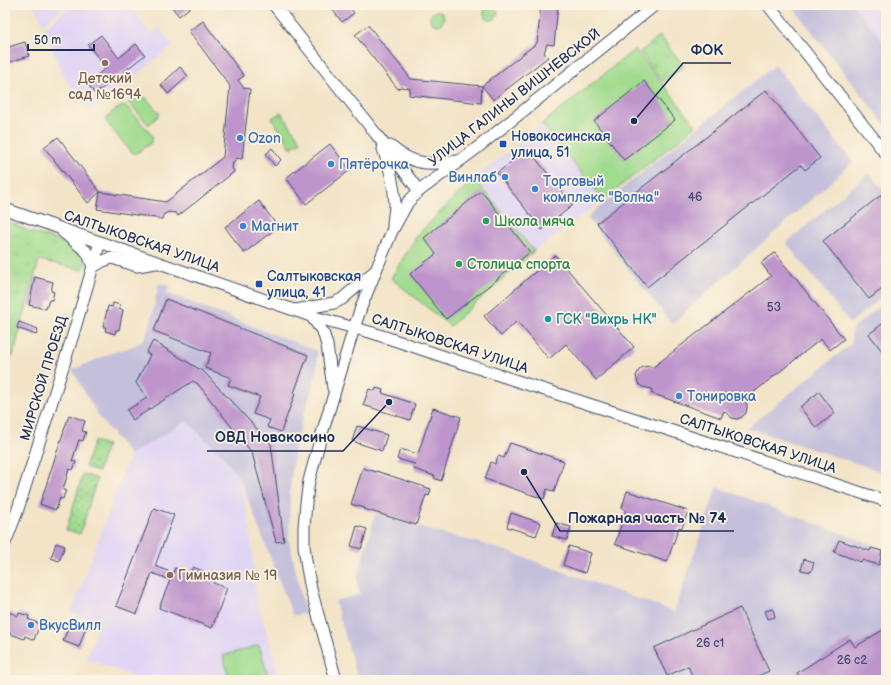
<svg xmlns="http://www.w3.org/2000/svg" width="891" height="685" font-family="'Balsamiq Sans',sans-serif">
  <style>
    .built { fill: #e0d4f4 }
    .industrial { fill: #c4c0db }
    .grass { fill: url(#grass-dots); stroke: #5e8576 }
    .park { fill: url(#park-tufts); stroke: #5e8576 }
    .garden { fill: #a0db8e; stroke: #5e8576 }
    .building { fill: #bd94cc }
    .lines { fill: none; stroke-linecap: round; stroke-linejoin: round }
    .minor-casing { stroke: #3b4a6e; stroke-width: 13 }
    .minor { stroke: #fff; stroke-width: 11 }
    .education-dot { fill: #8d6e63; stroke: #fcf5e5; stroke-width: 1.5 }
    .shop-dot { fill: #3f7fe0; stroke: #fcf5e5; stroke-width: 1.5 }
    .transit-dot { fill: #1a4fb4; stroke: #fcf5e5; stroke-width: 1.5 }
    .leisure-dot { fill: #2e9e5b; stroke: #fcf5e5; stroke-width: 1.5 }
    .culture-dot { fill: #0f9aa8; stroke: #fcf5e5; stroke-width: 1.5 }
    .labels { text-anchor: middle; stroke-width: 3.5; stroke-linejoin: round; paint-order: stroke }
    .number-label { font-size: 12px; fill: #44487a }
    .education-label { font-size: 14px; fill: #785e54; stroke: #fcf5e5 }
    .street-label { font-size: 14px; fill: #1b2f5e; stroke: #fcf5e5 }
    .transit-label { font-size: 14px; fill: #164399; stroke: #fcf5e5; text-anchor: start }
    .shop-label { font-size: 14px; fill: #366cbe; stroke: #fcf5e5; text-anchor: start }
    .leisure-label { font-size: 14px; fill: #27864d; stroke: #fcf5e5; text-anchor: start }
    .culture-label { font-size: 14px; fill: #0d838f; stroke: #fcf5e5; text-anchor: start }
    .leader { fill: none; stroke: #1b2f5e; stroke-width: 1.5 }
    .callout-dot { fill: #1b2f5e; stroke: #fcf5e5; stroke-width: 1.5 }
    .callout-label { font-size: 15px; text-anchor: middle; font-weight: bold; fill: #1b2f5e; stroke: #fcf5e5; stroke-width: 3.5; stroke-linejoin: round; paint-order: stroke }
  </style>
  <defs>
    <pattern id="grass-dots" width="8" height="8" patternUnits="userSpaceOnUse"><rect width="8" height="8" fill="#a0db8e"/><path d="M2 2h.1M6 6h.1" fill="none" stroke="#89bc7d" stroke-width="1.8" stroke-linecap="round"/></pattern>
    <pattern id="park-tufts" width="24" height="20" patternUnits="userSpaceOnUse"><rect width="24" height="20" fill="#a0db8e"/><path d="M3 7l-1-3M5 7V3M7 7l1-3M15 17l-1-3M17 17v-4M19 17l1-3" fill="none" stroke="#89bc7d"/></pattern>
  </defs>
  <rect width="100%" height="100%" fill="#fcf5e5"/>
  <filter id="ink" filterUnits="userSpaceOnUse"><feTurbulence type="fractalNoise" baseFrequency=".025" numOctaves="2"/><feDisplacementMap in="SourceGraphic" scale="8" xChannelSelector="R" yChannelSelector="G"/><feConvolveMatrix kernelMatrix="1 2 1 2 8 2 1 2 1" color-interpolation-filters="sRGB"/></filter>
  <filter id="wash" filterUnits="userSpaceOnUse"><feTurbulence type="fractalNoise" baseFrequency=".012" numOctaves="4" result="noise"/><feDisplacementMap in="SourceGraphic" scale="16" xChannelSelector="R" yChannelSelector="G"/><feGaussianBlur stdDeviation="0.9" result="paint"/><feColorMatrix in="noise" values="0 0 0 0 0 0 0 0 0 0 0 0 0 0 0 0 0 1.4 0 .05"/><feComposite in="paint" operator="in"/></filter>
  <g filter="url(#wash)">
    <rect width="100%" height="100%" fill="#f3e4c8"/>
    <g class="built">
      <path d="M32 5H67L43 24 35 8Z"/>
      <path d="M73 5H129L151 34 159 27 173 46 89 111 65 79 44 28Z"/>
      <path d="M853 5H886V45Z"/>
      <path d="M542 124 603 200 534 251 474 179Z"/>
      <path d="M186 421 224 457 240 479 250 528 257 602 273 652 278 680H144L86 659 99 623 71 613 130 455Z"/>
    </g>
    <g class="industrial">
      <path d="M791 5H853L886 45V126Z"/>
      <path d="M775 65 853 162 672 324 587 217Z"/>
      <path d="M869 173 886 194V294L850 323 786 243Z"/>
      <path d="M159 283 170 286 167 293 317 351V370L295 445 290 487 289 540 305 613 293 616 240 479 224 457 186 421 130 455 99 417 72 370 109 354 133 346 142 342 150 326Z"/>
      <path d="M886 301V473L747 428 851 344 852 329Z"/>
      <path d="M717 487 886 550V680H358L335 601 360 594 357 584V580L375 514 433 531 483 544 512 553 674 612Z"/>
    </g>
    <g class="grass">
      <path d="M94 441 107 445 98 472 85 467Z"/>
      <path d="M83 474 97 479 80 534 66 530Z"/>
    </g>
    <g class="park">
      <circle cx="491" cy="13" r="7"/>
      <circle cx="437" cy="18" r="7"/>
      <path d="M660 36 684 66 664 82 640 52Z"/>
      <path d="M281 112 301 142 291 148 272 118Z"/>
      <path d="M5 220 28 231 78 247 86 256 85 266 82 270 39 260 13 356H5Z"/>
    </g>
    <g class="garden">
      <path d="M635 49 696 126 603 200 542 124Z"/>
      <path d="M141 92 160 114 149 125 128 102Z"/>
      <path d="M123 106 127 107 151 134 153 138 151 143 138 152 134 153 131 152 107 123C106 122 106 121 106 119 107 115 119 107 123 106Z"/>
      <path d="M474 179 534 251 450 326 391 278 418 234Z"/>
      <path d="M259 645 269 680H230L223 656Z"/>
    </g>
    <g id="blocks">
      <g class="building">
        <path d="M170 5H193L179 16Z"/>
        <path d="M329 5H348L354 13 342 22Z"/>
        <path d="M541 5H558L554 45 547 44 544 53 548 57 493 100 482 86 481 103 409 95 410 88 400 87 398 89 355 35 368 25 411 79 482 86 537 43Z"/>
        <path d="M203 21 244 76 238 80 244 88 250 89 242 159 237 158 233 162 232 168 234 172 178 216 176 213 168 212 163 215 162 219 97 209 100 192 166 202 223 157 230 86 189 31Z"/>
        <path d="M101 35 119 58 136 44 145 55 95 94 87 83 106 68 88 45Z"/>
        <path d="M25 42 29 56 5 64V48Z"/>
        <path d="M180 67 188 76 168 94 161 85Z"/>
        <path d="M644 81 675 120 624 160 594 121Z"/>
        <path d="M766 90 820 158 805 170 801 165 647 287 597 223Z"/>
        <path d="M58 137 100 192 88 203 44 147Z"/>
        <path d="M330 144 350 170 306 204 286 178Z"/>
        <path d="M272 148 281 160 275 166 266 154Z"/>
        <path d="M528 149 573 205 542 230 497 173Z"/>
        <path d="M481 191 530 252 499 277V278L446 319 410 274 436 254 424 238Z"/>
        <path d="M886 191V286L869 299 823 241Z"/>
        <path d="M259 201 278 227 244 253 225 227Z"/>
        <path d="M775 253 844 339 830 350 821 339 744 400 747 404V408L746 413 742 417 737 419 732 418 724 411 721 418 651 393 652 389 642 387 638 383 636 376 639 370 643 367 649 366 652 368 771 276 761 263Z"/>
        <path d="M555 255 634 347 596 380 566 344 549 359 517 321 501 336 484 316Z"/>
        <path d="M35 277 53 282 51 291 54 292 52 300H49L46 309 29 305Z"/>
        <path d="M166 299 308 355 294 393 295 394 281 432 267 427 270 420 253 414 260 397 228 385 231 378 205 368 211 353 154 331Z"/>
        <path d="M113 303 120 305 119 309 123 310 119 330H116L115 334 105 331 106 327H103L108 306 112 307Z"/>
        <path d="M886 321V356L869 334Z"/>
        <path d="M19 322 38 329 36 335 17 328Z"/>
        <path d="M153 341 204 372 271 444 284 541 276 542 252 453 198 384 193 381 133 420 127 410 147 398 136 383 150 355 146 353Z"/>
        <path d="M376 388 383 390 382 393 415 404 410 420 363 405 369 389 375 391Z"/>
        <path d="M819 392 835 413 816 428 800 407Z"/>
        <path d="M433 408 461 417 441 481 434 478 435 476 414 469 415 464 397 459 400 449 418 454Z"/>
        <path d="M69 415 85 421 82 431 86 432 83 441 79 440 72 461 76 462 73 470 69 469 63 490 66 491 64 495 63 499 60 498 56 510 40 504Z"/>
        <path d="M357 426 387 435 382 451 352 441Z"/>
        <path d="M510 443 564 461 554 492 547 489 544 499 485 479 491 462 495 464 498 456 504 458Z"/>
        <path d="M363 468 376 472V471L431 489 429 496 426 495 416 525 364 509 365 508 351 504Z"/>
        <path d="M627 491 688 511 682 528 679 527 667 562 615 544 626 510 622 508Z"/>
        <path d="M154 508 174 515 155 566 173 573 175 568 190 574 193 567 215 576 213 583 227 588 212 628 159 608 170 580 152 573 137 614 116 606Z"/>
        <path d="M511 513 541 523 536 536 507 527Z"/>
        <path d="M556 523 571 527 567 540 552 536Z"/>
        <path d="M357 526 367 529 361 549 351 546Z"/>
        <path d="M839 540 870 551 871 548 882 551 879 565 862 560 861 562 834 552Z"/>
        <path d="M56 543 65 546 59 561 51 558Z"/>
        <path d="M569 546 591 553 585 573 563 565Z"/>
        <path d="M804 559 814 562 811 572 801 570Z"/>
        <path d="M740 608 769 671 749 680H694L688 666 667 676 654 648Z"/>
        <path d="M773 609 775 617 768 619 765 611Z"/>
        <path d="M5 610 18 616 19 613 29 616 28 619 40 624 34 640 25 636 24 639 8 633 9 630 5 628Z"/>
        <path d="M71 621 86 627 79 647 63 641Z"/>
        <path d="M886 628V680H801L797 673 850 639 855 647Z"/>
      </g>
    </g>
  </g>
  <g filter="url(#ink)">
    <use href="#blocks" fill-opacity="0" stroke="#3b4a6e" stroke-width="1"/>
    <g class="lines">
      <g class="minor-casing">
        <g id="minor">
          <path d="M274 5 376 134 419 191"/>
          <path d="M768 5 886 154"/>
          <path d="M390 146C414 166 429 165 458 161"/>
          <path d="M383 149C390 167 394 185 395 204 395 211 393 219 393 226"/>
          <path d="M5 209 311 316 373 333 514 380 666 429 886 501"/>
          <path d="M63 232 86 251 89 256 93 267"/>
          <path d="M93 267 103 261 112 258 137 266 156 263"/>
          <path d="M296 310 334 303 342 299 375 271"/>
          <path d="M311 316 323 332 327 345 333 388"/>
          <path d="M5 543 17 512 73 335 100 242"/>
          <path d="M336 680 311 589 307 568 304 546V527L306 503 309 481 320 440 354 328 362 305 392 231 408 202 419 191 477 148 655 5"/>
        </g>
      </g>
      <use href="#minor" class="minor"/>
    </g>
  </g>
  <g class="education-dot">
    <circle cx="105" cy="63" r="4"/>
    <circle cx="170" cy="575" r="4"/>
  </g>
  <g class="shop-dot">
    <circle cx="240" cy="138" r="4"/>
    <circle cx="331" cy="164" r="4"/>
    <circle cx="505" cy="177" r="4"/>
    <circle cx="535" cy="189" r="4"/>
    <circle cx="243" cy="226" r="4"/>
    <circle cx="679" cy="396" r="4"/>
    <circle cx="31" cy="625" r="4"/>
  </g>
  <g class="transit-dot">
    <rect x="499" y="140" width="8" height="8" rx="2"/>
    <rect x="255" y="280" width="8" height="8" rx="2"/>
  </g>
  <g class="leisure-dot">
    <circle cx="486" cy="221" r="4"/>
    <circle cx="459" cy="264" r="4"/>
  </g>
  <circle class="culture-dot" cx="548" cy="319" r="4"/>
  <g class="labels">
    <g class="number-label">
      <text x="695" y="201">46</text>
      <text x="774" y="311">53</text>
      <text x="710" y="647">26 с1</text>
      <text x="852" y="664">26 с2</text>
    </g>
    <g class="education-label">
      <text x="105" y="83">Детский<tspan x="105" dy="16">сад №1694</tspan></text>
      <text x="178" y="580" text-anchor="start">Гимназия № 19</text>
    </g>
    <g class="street-label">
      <text transform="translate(514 97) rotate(-38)" y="5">УЛИЦА ГАЛИНЫ ВИШНЕВСКОЙ</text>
      <text transform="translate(142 241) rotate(19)" y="5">САЛТЫКОВСКАЯ УЛИЦА</text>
      <text transform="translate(450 343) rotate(18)" y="5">САЛТЫКОВСКАЯ УЛИЦА</text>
      <text transform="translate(43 378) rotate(-73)" y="5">МИРСКОЙ ПРОЕЗД</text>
      <text transform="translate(758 443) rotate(18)" y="5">САЛТЫКОВСКАЯ УЛИЦА</text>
    </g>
    <g class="transit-label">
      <text x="511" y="141">Новокосинская<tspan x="511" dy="16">улица, 51</tspan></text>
      <text x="267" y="281">Салтыковская<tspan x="267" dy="16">улица, 41</tspan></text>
    </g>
    <g class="shop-label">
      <text x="248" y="143">Ozon</text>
      <text x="339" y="169">Пятёрочка</text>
      <text x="497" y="182" text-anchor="end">Винлаб</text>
      <text x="543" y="186">Торговый<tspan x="543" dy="16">комплекс "Волна"</tspan></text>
      <text x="251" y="231">Магнит</text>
      <text x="687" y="401">Тонировка</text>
      <text x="39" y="630">ВкусВилл</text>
    </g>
    <g class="leisure-label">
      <text x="494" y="226">Школа мяча</text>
      <text x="467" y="269">Столица спорта</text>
    </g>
    <g class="culture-label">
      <text x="556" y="324">ГСК "Вихрь НК"</text>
    </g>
  </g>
  <path class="leader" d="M634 121L683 63H731M389 402L343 451H207M524 472L560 531H734"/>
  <g class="callout-dot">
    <circle cx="634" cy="121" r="4"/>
    <circle cx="389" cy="402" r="4"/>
    <circle cx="524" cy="472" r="4"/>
  </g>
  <g class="callout-label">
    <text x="707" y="55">ФОК</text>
    <text x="275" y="442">ОВД Новокосино</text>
    <text x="647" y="523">Пожарная часть № 74</text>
  </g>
  <rect width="891" height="685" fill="none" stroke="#fcf5e5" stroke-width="20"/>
  <path d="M28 44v6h66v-6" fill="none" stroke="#1b2f5e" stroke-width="2"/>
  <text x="34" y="44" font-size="12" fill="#1b2f5e" stroke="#fcf5e5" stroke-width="3" paint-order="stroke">50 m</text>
</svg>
